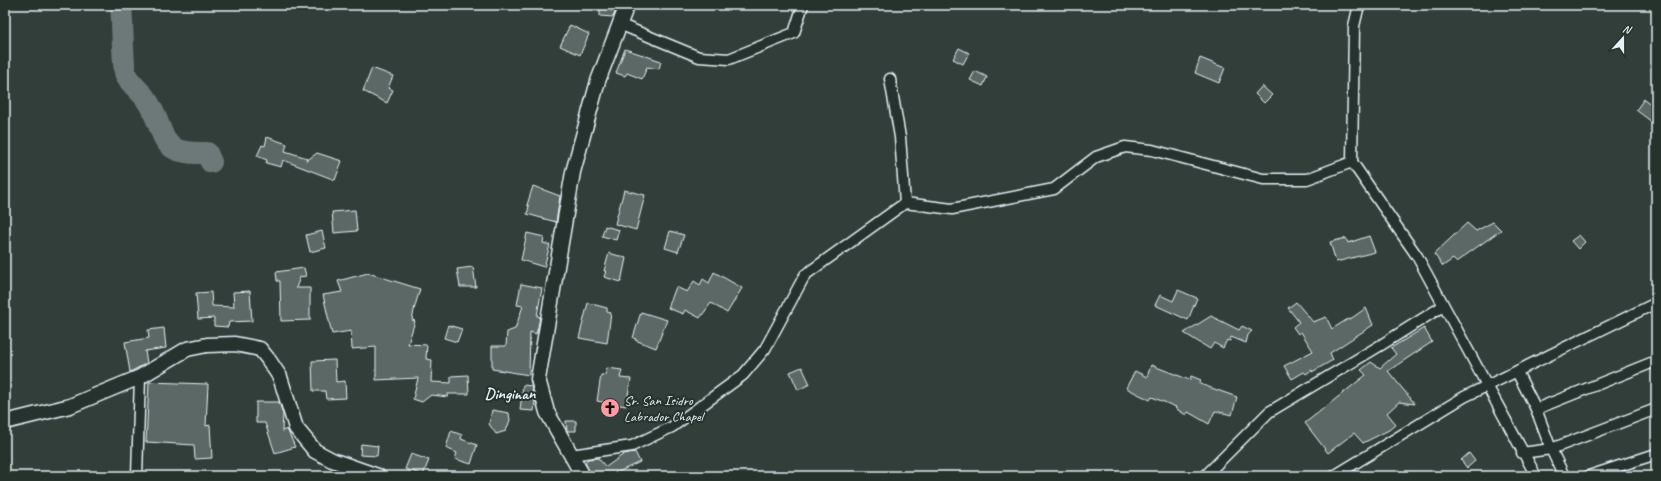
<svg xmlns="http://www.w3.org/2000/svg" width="1661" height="481" font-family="Caveat,sans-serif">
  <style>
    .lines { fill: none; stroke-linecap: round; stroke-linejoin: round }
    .river { stroke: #6d7978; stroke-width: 22 }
    .building { fill: #5c6865; stroke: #e8f1f8 }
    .street-casing { stroke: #e8f1f8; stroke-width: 13 }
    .secondary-casing { stroke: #e8f1f8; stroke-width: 17 }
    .street { stroke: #26332d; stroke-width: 10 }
    .secondary { stroke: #26332d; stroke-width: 14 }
    .labels { text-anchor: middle; stroke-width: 4; stroke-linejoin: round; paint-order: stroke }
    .poi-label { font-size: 14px; fill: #e8f1f8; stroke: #26332d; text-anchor: start }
    .quarter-label { font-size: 16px; font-weight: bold; fill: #e8f1f8; stroke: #26332d }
  </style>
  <rect width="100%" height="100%" fill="#323e39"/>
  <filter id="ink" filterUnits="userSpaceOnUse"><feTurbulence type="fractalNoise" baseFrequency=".025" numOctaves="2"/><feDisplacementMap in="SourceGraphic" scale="8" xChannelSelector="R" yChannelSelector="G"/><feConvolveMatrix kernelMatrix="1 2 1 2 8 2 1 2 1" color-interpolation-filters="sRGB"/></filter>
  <g filter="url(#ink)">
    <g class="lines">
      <path class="river" d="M121 5C123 27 122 51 125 72 127 82 141 91 146 99 169 132 153 155 207 153L211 162"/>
    </g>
    <g class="building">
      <path d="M600 5H618L613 17 600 16Z"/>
      <path d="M570 25 589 34 580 55 560 46Z"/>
      <path d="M959 48 969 53 963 64 953 59Z"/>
      <path d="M625 49 661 61 659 69 647 67 642 79 627 73 625 76 616 73Z"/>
      <path d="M1200 58 1225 68 1219 83 1195 73Z"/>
      <path d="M372 68 393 76 388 88 393 90 387 103 363 91Z"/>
      <path d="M975 71 987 77 983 86 970 80Z"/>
      <path d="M1262 86 1272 95 1264 103 1255 94Z"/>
      <path d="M1644 99 1656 108V125L1636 110Z"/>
      <path d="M267 137 287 144 285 151 307 158 306 161 317 153 342 161 335 180 283 160 281 167 266 163 267 160 257 156 262 145 265 146Z"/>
      <path d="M533 186 560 196 556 222 527 214 529 206 527 205Z"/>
      <path d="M624 190 645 195 636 230 615 224Z"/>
      <path d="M355 210 357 231 334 233 332 212Z"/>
      <path d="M1493 222 1501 230 1456 262 1453 259 1443 266 1434 254 1467 223 1476 231Z"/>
      <path d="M605 226 619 230 616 240 602 236Z"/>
      <path d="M322 231 326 248 310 252 306 235Z"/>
      <path d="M670 231 684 235 678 252 665 248Z"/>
      <path d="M527 233 544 237 543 243 550 245 544 267 521 260Z"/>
      <path d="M1579 235 1585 242 1578 249 1571 241Z"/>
      <path d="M1369 236 1375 252 1336 262 1330 242 1346 238 1348 243Z"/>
      <path d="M609 253 626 258 621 282 604 277 606 271H604Z"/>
      <path d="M473 267 476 287H460L457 269Z"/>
      <path d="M304 268 306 276 300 277 296 288H310V320L281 321 280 281H277L276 272Z"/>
      <path d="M714 272 742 288 727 313 711 303 700 318 685 310 683 314 668 308 676 287 687 292 694 281 700 285 703 279 709 283Z"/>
      <path d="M368 273 420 289 415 306 412 320 415 321 408 344 427 345 426 359 432 360 431 382 451 383V376L468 375 469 394H448V397L431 395 422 402 413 399 418 378 376 380V347L352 349 351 331 332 334 323 295 342 292 338 281Z"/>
      <path d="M521 284 542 288 537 316 540 317 538 327 536 334 530 332 529 375 492 369V346H506L507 332 515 329 523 306 517 305Z"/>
      <path d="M1178 290 1197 298 1188 320 1155 305 1160 295 1173 301Z"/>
      <path d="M250 291 252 321 229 322 228 327 214 326V318L198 319 196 293 211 292 212 306 234 307 233 292Z"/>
      <path d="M1296 302 1313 322 1326 317 1332 329 1348 319 1349 320 1366 308 1373 325 1330 353 1333 360 1312 372V370L1306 374 1304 372 1292 379 1284 366 1313 351 1301 332 1298 334 1293 327 1299 322 1288 308Z"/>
      <path d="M588 303 607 308V312L611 313 607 343 579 338Z"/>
      <path d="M641 312 667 320 656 348 635 340 636 339 633 338Z"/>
      <path d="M1211 316 1239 330 1242 326 1252 331 1248 335 1246 343 1231 337 1230 341 1227 340 1223 348 1214 343 1210 349 1184 333Z"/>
      <path d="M448 325 462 329 457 342 444 338Z"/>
      <path d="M164 328 166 348 145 351 147 363 130 372 125 342 149 338 148 330Z"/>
      <path d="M1424 328 1432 342 1388 371 1415 404 1399 402 1387 413 1396 424 1389 430 1363 443 1354 433 1328 453 1305 423 1366 375 1361 370 1371 362 1380 368 1396 354 1391 348Z"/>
      <path d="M335 360 336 382 345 381 346 398 326 399 325 391H313L312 361Z"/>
      <path d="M1151 365 1190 380 1191 376 1201 380 1200 384 1237 397 1232 415 1215 411 1209 424 1188 412 1186 415 1175 408 1176 407 1152 397 1150 400 1126 388 1135 371 1147 377Z"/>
      <path d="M802 367 810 384 798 390 790 372Z"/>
      <path d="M607 368 622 370 620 378 631 379 626 406 597 401 601 375H606Z"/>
      <path d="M149 382 208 384 206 426 210 425 212 458 195 459 194 445 146 442Z"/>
      <path d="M523 385 531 386 535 400 534 411 520 410Z"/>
      <path d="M256 402H279L283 414 282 431 287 429 295 447 275 453 265 423H256Z"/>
      <path d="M492 410 509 413 510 420 506 431 496 434 489 424Z"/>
      <path d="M566 421H576V431H567Z"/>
      <path d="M451 431 462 435 461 439 477 445 471 464 455 459 457 453 446 448Z"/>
      <path d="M361 444 378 446 377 456 360 455Z"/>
      <path d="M635 452 640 462 616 473 619 476H591L585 462 588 459 598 458 606 467 624 454Z"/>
      <path d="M1469 453 1475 461 1467 468 1461 460Z"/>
      <path d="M411 454 429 460 423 475 405 469Z"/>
    </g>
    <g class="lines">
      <g class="street-casing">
        <g id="street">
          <path d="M1359 5 1354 26 1352 162 1417 256 1536 476"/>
          <path d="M619 24 699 57 729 59 794 33 803 5"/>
          <path d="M890 79 900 137 905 203"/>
          <path d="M1517 372 1536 409 1551 449 1564 476"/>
          <path d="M1536 409 1656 361"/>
          <path d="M1522 453 1551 449 1656 409"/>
          <path d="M571 455 632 446 672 427 743 375 765 349 805 275 905 203 952 209 1054 189 1096 157 1125 147 1152 150 1263 179H1307L1352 162"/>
          <path d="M137 476 140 377"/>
          <path d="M1205 476 1269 412 1381 345 1443 306"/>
          <path d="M1334 476 1464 397 1656 303"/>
          <path d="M1589 476 1656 454"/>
        </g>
      </g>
      <g class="secondary-casing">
        <g id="secondary">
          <path d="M5 422 70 406 140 377 187 349 207 345 235 344 260 349 268 359 280 377 296 428 315 451 332 460 378 476"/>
          <path d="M583 476 547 412 538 379 573 172 598 81 627 5"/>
        </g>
      </g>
      <use href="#street" class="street"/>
      <use href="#secondary" class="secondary"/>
    </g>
  </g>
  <defs>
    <g id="church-disc" transform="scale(1)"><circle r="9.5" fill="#ff9aa2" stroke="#26332d"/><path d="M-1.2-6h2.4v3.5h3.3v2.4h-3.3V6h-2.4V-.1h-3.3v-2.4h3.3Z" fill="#111"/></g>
  </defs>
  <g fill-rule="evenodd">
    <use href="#church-disc" x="610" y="408"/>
  </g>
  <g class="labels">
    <g class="poi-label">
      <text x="624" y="405">Sr. San Isidro<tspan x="624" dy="16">Labrador Chapel</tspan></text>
    </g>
    <g class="quarter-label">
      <text x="510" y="399">Dinginan</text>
    </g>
  </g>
  <rect width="1661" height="481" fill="none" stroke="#26332d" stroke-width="20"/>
  <rect x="10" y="10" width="1641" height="461" fill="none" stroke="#e8f1f8" stroke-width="1.5" filter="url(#ink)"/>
  <g transform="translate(1623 38) rotate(21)" stroke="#26332d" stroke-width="3" paint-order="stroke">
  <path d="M0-3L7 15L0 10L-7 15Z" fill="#e8f1f8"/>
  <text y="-6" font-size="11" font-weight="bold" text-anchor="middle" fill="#e8f1f8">N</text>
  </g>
</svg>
